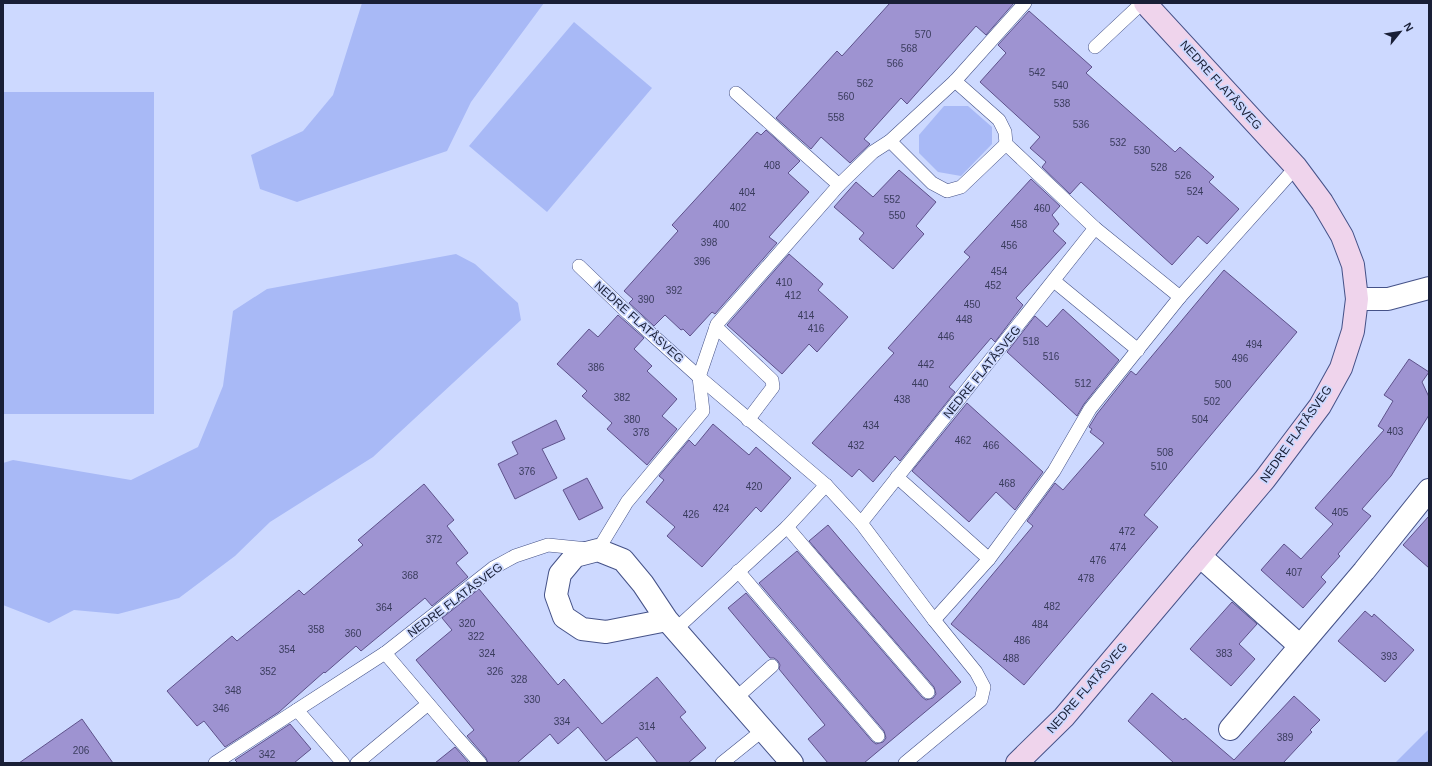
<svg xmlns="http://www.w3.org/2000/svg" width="1432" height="766" font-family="Helvetica,sans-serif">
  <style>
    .green { fill: #a8b9f6 }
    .building { fill: #9e93d1; stroke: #5e528b }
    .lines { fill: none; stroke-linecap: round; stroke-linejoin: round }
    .lane-casing { stroke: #455288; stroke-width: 14 }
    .street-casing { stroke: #455288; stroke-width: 24 }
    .secondary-casing { stroke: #455288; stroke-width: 24 }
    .lane { stroke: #fff; stroke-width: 13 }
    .street { stroke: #fff; stroke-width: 22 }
    .secondary { stroke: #efd4ec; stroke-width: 22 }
    .labels { text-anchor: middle; stroke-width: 3.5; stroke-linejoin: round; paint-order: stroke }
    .number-label { font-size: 10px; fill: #3a3c5d }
    .street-label { font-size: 12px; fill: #191f36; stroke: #cdd9ff }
  </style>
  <rect width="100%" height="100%" fill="#cdd9ff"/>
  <g class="green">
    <path d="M362 3H544L471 102 447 151 297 202 260 189 251 155 303 131 333 95Z"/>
    <path d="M574 22 652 88 547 212 469 146Z"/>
    <rect x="3" y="92" width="151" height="322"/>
    <path d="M944 106H968L992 127V144L961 176 938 172 919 153V135Z"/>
    <path d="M456 254 475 264 518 303 521 320 373 457 270 522 235 556 179 598 118 614 74 610 49 623 3 605V463L13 460 131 480 198 447 223 386 233 311 267 289Z"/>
    <path d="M1429 729V763H1395Z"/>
  </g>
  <g class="building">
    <path d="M890 3H1014L986 35 976 26 907 104 901 98 864 139 870 144 850 163 821 137 811 149 776 118 837 51 842 56Z"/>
    <path d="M1029 11 1092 67 1086 73 1175 152 1180 147 1214 177 1209 182 1239 209 1207 244 1198 236 1172 265 1081 182 1070 194 1042 167 1046 162 1030 148 1040 137 980 82 1006 53 998 45Z"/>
    <path d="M766 130 800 161 788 173 809 192 769 237 777 243 715 314 712 312 690 336 683 329 681 330 665 315 654 326 629 303 633 299 624 291 678 231 672 225 757 132 761 135Z"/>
    <path d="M899 170 936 202 916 226 924 234 893 269 859 239 864 233 834 207 856 182 873 197Z"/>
    <path d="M1031 179 1060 206 1052 215 1059 224 1053 231 1066 243 1016 298 1023 305 995 342 991 338 949 387 955 392 900 461 895 456 873 482 859 469 852 477 812 443 894 353 888 348 970 257 964 252Z"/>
    <path d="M789 254 823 284 818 290 848 317 817 352 809 344 782 374 727 325Z"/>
    <path d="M1224 270 1297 332 1144 515 1158 527 1024 685 951 624 1033 526 1027 521 1055 483 1063 490 1104 443 1090 432 1092 429 1089 427 1097 414 1131 371 1136 375Z"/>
    <path d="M1063 309 1119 360 1084 404 1077 416 1007 352 1035 316 1047 327Z"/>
    <path d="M618 315 644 338 634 349 652 366 647 371 677 399 662 416 677 429 647 465 607 429 612 423 582 396 587 391 557 364 589 329 598 337Z"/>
    <path d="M1409 359 1429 372 1422 382 1429 397V415L1391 476 1362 509 1371 516 1338 554 1340 556 1321 577 1326 582 1303 608 1261 570 1284 544 1301 559 1333 524 1315 508 1384 430 1378 426 1393 401 1384 395Z"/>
    <path d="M967 403 1043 472 1015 510 996 492 969 522 912 471Z"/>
    <path d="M556 420 565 439 542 449 557 478 515 499 498 464 518 454 512 442Z"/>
    <path d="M713 424 749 455 756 447 791 478 761 512 756 507 702 567 667 536 675 527 646 502 664 480 659 476 689 440 695 446Z"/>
    <path d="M587 478 603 508 579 520 563 490Z"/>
    <path d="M424 484 454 520 447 526 468 553 456 563 468 577 432 606 425 598 361 651 356 646 325 673 324 672 279 712 225 747 204 721 197 726 167 691 232 636 237 641 299 590 304 595 363 545 358 540Z"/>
    <path d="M1429 516V568L1403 545Z"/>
    <path d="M828 525 961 682 864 763H828L808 739 825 725 779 669 780 665 778 661 774 658H770L728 608 746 593 872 741 876 744 883 742 886 738 884 731 759 583 797 551 922 697 926 700 933 698 936 694 934 687 809 541Z"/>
    <path d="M479 589 558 685 564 679 602 724 657 677 686 712 680 717 706 748 688 763H658L637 737 606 761 578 727 558 744 550 734 517 763H488L486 758 467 736 474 730 416 660 452 630 442 618Z"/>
    <path d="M1232 602 1257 624 1239 644 1255 659 1231 686 1190 649Z"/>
    <path d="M1365 611 1372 617 1374 614 1414 650 1385 682 1338 641Z"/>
    <path d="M1152 693 1183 720 1185 718 1234 760 1294 696 1320 720 1310 730 1312 732 1283 763H1174L1128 721Z"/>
    <path d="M82 719 113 763H19Z"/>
    <path d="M290 724 311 749 294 763H238L235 760Z"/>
    <path d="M455 747 469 763H435Z"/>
  </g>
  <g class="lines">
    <g class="lane-casing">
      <g id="lane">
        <path d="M1095 47 1142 3"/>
        <path d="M955 81 999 120 1005 132 1006 144 1095 228 1180 297"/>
        <path d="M736 93 839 185"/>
        <path d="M890 141 932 183 947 191 961 187 1006 144"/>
        <path d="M579 266 628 313 699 377 826 485 861 523 934 620 976 672 984 687 981 700 905 763"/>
        <path d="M1054 281 1138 350"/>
        <path d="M716 327 772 380 773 387 748 420"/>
        <path d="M897 477 989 559"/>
        <path d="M861 523 1095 228"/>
        <path d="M787 527 928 692"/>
        <path d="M738 571 878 736"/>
        <path d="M934 620 989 559 1054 471 1090 409 1180 297 1296 167"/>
        <path d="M676 629 787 527 826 485"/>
        <path d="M385 653 454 734 480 763"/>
        <path d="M736 698 772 666"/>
        <path d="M297 710 343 763"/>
        <path d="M215 763 385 653 493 568 515 556 548 545 598 550 627 502 703 411 699 377 717 324 839 185 873 152 890 141 955 81 1025 3"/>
        <path d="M357 763 428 704"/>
        <path d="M722 763 763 730"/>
      </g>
    </g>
    <g class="street-casing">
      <g id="street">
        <path d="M1357 299H1388L1429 288"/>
        <path d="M1200 556 1300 646"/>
        <path d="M667 620 606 632 582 629 564 617 556 595 560 574 575 556 598 550 623 560 643 584 667 620 792 763"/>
        <path d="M1230 729 1364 571 1429 490"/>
      </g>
    </g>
    <g class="secondary-casing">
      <path id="secondary" d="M1017 763 1064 717 1265 479 1320 406 1341 368 1353 331 1357 299 1353 265 1342 236 1322 202 1296 167 1145 3"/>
    </g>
    <use href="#lane" class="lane"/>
    <use href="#street" class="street"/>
    <use href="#secondary" class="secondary"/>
  </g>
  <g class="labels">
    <g class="number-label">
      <text x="923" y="38">570</text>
      <text x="909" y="52">568</text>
      <text x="895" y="67">566</text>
      <text x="1037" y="76">542</text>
      <text x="865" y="87">562</text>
      <text x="1060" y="89">540</text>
      <text x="846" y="100">560</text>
      <text x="1062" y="107">538</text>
      <text x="836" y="121">558</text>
      <text x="1081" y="128">536</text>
      <text x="1118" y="146">532</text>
      <text x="1142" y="154">530</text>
      <text x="772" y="169">408</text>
      <text x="1159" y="171">528</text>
      <text x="1183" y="179">526</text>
      <text x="1195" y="195">524</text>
      <text x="747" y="196">404</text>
      <text x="892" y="203">552</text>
      <text x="738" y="211">402</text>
      <text x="1042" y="212">460</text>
      <text x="897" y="219">550</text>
      <text x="721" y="228">400</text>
      <text x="1019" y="228">458</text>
      <text x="709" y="246">398</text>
      <text x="1009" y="249">456</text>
      <text x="702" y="265">396</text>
      <text x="999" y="275">454</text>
      <text x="784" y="286">410</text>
      <text x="993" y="289">452</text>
      <text x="674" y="294">392</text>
      <text x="793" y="299">412</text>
      <text x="646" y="303">390</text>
      <text x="972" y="308">450</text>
      <text x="806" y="319">414</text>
      <text x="964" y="323">448</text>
      <text x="816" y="332">416</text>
      <text x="946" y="340">446</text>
      <text x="1031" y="345">518</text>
      <text x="1254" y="348">494</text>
      <text x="1051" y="360">516</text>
      <text x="1240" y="362">496</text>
      <text x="926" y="368">442</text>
      <text x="596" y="371">386</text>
      <text x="920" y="387">440</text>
      <text x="1083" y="387">512</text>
      <text x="1223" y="388">500</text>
      <text x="622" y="401">382</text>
      <text x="902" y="403">438</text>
      <text x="1212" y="405">502</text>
      <text x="632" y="423">380</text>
      <text x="1200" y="423">504</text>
      <text x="871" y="429">434</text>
      <text x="1395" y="435">403</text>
      <text x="641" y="436">378</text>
      <text x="963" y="444">462</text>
      <text x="856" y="449">432</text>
      <text x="991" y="449">466</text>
      <text x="1165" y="456">508</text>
      <text x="1159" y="470">510</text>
      <text x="527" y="475">376</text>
      <text x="1007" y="487">468</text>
      <text x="754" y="490">420</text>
      <text x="721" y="512">424</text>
      <text x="1340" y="516">405</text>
      <text x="691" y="518">426</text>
      <text x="1127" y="535">472</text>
      <text x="434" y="543">372</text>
      <text x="1118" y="551">474</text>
      <text x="1098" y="564">476</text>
      <text x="1294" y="576">407</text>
      <text x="410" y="579">368</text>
      <text x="1086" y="582">478</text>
      <text x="1052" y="610">482</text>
      <text x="384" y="611">364</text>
      <text x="467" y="627">320</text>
      <text x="1040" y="628">484</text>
      <text x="316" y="633">358</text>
      <text x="353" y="637">360</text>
      <text x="476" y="640">322</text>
      <text x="1022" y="644">486</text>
      <text x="287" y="653">354</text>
      <text x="487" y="657">324</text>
      <text x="1224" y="657">383</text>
      <text x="1389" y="660">393</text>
      <text x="1011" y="662">488</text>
      <text x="268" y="675">352</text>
      <text x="495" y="675">326</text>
      <text x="519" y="683">328</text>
      <text x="233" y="694">348</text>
      <text x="532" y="703">330</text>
      <text x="221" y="712">346</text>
      <text x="562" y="725">334</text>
      <text x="647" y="730">314</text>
      <text x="1285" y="741">389</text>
      <text x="81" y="754">206</text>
      <text x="267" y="758">342</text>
    </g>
    <g class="street-label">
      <text transform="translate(1221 85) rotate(48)" y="4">NEDRE FLATÅSVEG</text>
      <text transform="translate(639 322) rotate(42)" y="4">NEDRE FLATÅSVEG</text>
      <text transform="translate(982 372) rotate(-51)" y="4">NEDRE FLATÅSVEG</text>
      <text transform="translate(1296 434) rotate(-55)" y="4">NEDRE FLATÅSVEG</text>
      <text transform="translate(455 600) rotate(-37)" y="4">NEDRE FLATÅSVEG</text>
      <text transform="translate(1087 688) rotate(-49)" y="4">NEDRE FLATÅSVEG</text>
    </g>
  </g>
  <rect width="1432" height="766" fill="none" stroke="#191f36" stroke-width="8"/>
  <g transform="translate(1400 32) rotate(60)" stroke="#cdd9ff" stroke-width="3" paint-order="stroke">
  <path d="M0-3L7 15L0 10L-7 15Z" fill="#191f36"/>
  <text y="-6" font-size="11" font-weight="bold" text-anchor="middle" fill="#191f36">N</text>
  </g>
</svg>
